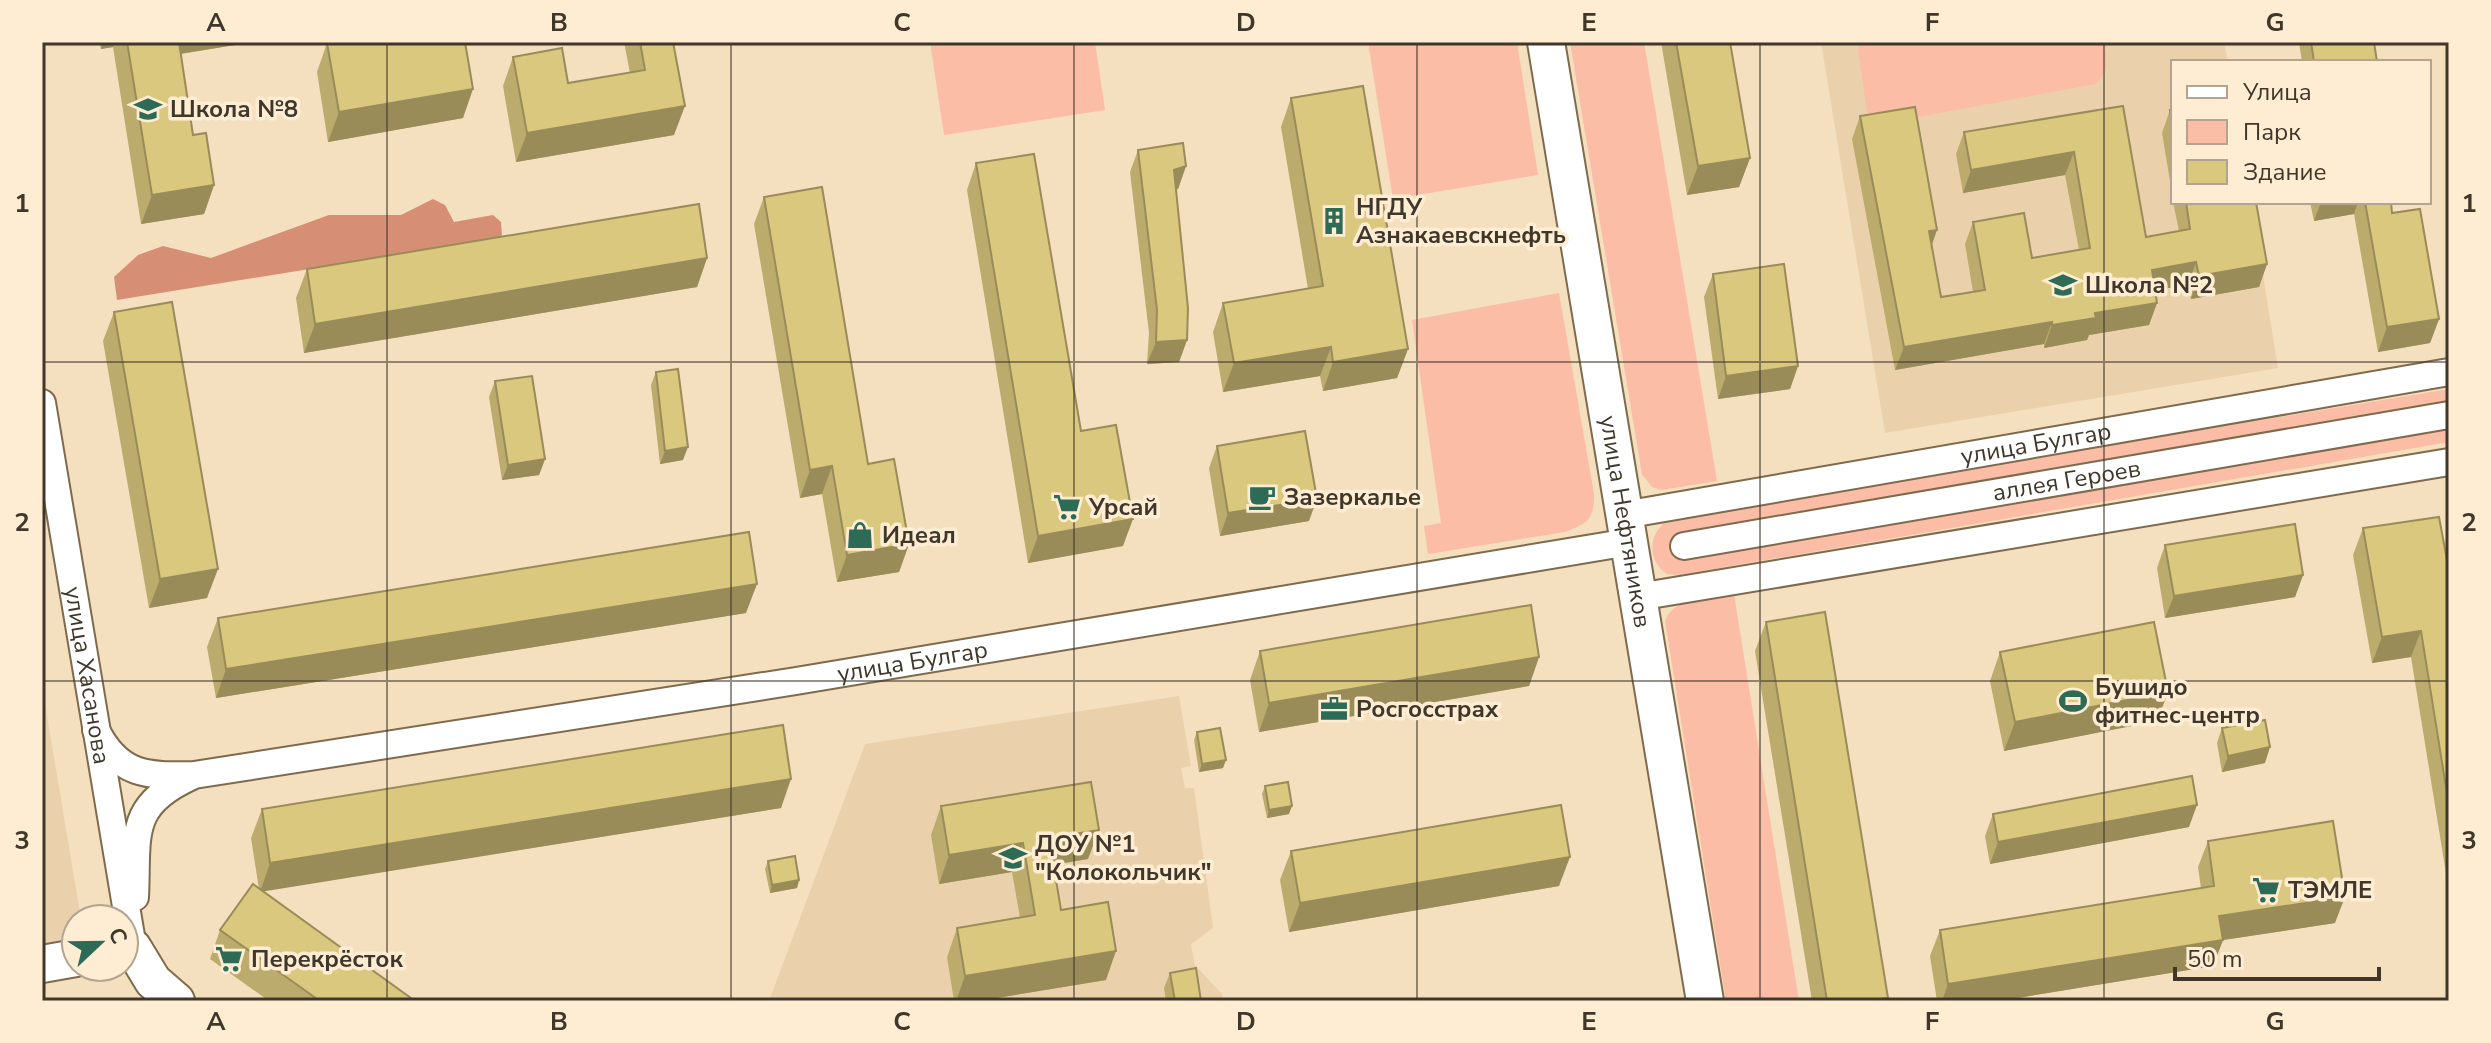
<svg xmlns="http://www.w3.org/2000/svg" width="2491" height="1043" font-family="'Nunito Sans',sans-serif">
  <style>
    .built { fill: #ebd1ab }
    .green { fill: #fbbda6 }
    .forest { fill: #d68f74 }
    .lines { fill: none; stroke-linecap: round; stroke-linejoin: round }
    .street-casing { stroke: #7e6b4e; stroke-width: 30 }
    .secondary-casing { stroke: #7e6b4e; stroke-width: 40 }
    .street { stroke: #fff; stroke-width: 26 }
    .secondary { stroke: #fff; stroke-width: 36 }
    .wall { fill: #bbac6d }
    .shaded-wall { fill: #998c59 }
    .building { fill: #dac87f; stroke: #998c59; stroke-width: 2 }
    .grid { fill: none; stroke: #40372b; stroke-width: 2; stroke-opacity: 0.55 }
    .labels { text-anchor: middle; stroke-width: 7; stroke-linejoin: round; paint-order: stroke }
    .poi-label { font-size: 24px; font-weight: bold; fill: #40372b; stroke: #feedd3; text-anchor: start }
    .street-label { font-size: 24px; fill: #40372b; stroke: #feedd3 }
    .neatline { fill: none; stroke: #40372b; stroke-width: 3 }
    .grid-label { font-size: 26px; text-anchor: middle; font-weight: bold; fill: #40372b }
  </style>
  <rect width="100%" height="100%" fill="#f4dfbf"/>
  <g class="built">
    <path d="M1821 42H2224L2228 62H2173V202H2251L2278 368 1885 433Z"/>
    <path d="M42 686 81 919H76V941L42 947Z"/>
    <path d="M1179 696 1191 766 1181 768 1185 788H1194L1213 928 1191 944 1195 965 1222 994 1223 1001H769L865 744Z"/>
  </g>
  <g class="green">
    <path d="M930 42H1095L1105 110 944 135Z"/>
    <path d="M1368 42H1517L1538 175 1393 199Z"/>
    <path d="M1570 42H1644L1717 481 1661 490 1652 487 1642 474Z"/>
    <path d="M1861 42H2104C2107 61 2110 69 2096 84L1891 122 1877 120 1867 112 1858 50Z"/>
    <path d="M1559 293 1594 494C1594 520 1588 523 1565 532L1428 554 1424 526 1441 523 1412 320Z"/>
    <path d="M2449 389V442L1679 575 1667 574C1645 559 1649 530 1671 518Z"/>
    <path d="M1734 594 1799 1001H1726L1665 621C1675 595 1710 598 1734 594Z"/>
  </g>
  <path class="forest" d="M433 199 445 205 454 222 493 215 501 222 502 236 483 245 328 266 117 300 114 277 138 255 163 246 211 258 329 215H401Z"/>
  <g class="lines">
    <g class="street-casing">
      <g id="street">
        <path id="s1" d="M42 403 133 948"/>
        <path id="s2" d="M1624 515 2449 372"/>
        <path id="s3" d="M1684 546 2449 415"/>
        <path d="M1638 597 2449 462"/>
        <path id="s4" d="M96 730C119 776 147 776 194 775L796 681 1629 542"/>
        <path d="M135 897C138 836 127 806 190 777"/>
      </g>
    </g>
    <g class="secondary-casing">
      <g id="secondary">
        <path id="s5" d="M1546 42 1705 1001"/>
        <path d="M124 950 133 948 153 981 176 1001"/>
        <path d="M42 964 76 958"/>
      </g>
    </g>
    <use href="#street" class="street"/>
    <use href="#secondary" class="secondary"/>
  </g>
  <g class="wall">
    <path d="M99 42H242L241 44 181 54 193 135 214 185 204 214 141 224 113 47 101 49Z"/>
    <path d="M624 42H673L674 135 516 162 503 86 513 57 568 83 630 73Z"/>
    <path d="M1661 42H1730L1750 158 1739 187 1687 195Z"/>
    <path d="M2299 42H2374L2377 62H2302Z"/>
    <path d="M327 43 463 118 328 142 317 72Z"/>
    <path d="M1291 98 1408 349 1397 378 1323 391 1320 376 1223 392 1213 332 1223 303 1308 289 1281 127Z"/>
    <path d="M2123 106 2146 237 2179 231 2173 202H2256L2267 264 2259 287 2191 299 2188 285 2155 290 2157 303 2149 325 2089 335 2087 340 2044 348V344L1895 370 1852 139 1860 116 1932 244 1941 297 1973 292 1965 244 1973 222 2032 258 2079 250 2065 175 1963 193 1956 154 1964 132Z"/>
    <path d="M2170 110H2173V199L2162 133Z"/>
    <path d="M1138 150 1186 166 1178 189H1176L1187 340 1179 362 1147 364 1149 333 1130 172Z"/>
    <path d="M976 163 1081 431 1123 546 1028 563 967 190Z"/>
    <path d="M764 197 868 464 909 544 899 572 837 582 822 494 800 498 754 224Z"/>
    <path d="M2310 202H2391L2392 213 2439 319 2430 343 2378 352 2354 214 2314 221Z"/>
    <path d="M707 258 697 287 304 353 296 298 307 269Z"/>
    <path d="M1713 274 1798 366 1790 389 1718 399 1704 297Z"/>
    <path d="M114 312 207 598 149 608 103 341Z"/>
    <path d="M656 372 683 460 660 464 651 385Z"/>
    <path d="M495 381 545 459 539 475 502 480 489 397Z"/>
    <path d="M1217 446 1309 521 1220 536 1209 468Z"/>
    <path d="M2363 528 2449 571V892L2411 657 2372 663 2353 555Z"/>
    <path d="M2165 545 2303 575 2295 597 2165 618 2157 568Z"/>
    <path d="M746 613 216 698 207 647 218 618Z"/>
    <path d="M1766 622 1887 1001H1812L1755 651Z"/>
    <path d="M1260 651 1539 657 1529 686 1259 732 1250 680Z"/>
    <path d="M2000 652 2168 692 2157 721 2004 751 1990 681Z"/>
    <path d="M2222 728 2265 763 2222 772 2217 743Z"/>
    <path d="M1197 732 1223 768 1199 772 1194 740Z"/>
    <path d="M1265 786 1289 814 1267 818 1262 794Z"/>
    <path d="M941 806 1088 859 1054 865 1061 910 1106 980 978 1001H954L947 957 957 928 1020 918 1012 872 939 884 931 835Z"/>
    <path d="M781 808 262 891 415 1001H269L210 959 220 930 259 889 251 838 262 809Z"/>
    <path d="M1993 814 2189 827 1990 864 1985 836Z"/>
    <path d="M2208 841 2335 923 2223 940 2213 966 1999 1001H1937L1930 956 1940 930 2201 888 2198 867Z"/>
    <path d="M1291 851 1559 886 1289 932 1280 880Z"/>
    <path d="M768 861 799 880 797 888 770 893 765 869Z"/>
    <path d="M1170 973 1201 1001H1166L1164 988Z"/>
  </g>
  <g class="shaded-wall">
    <path d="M103 42H114L113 47 101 49Z"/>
    <path d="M171 42H242L241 44 166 56Z"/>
    <path d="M473 89 463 118 328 142 339 112Z"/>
    <path d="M685 106 674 135 516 162 527 133Z"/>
    <path d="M2074 152 2065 175 1963 193 1971 170Z"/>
    <path d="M1750 158 1739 187 1687 195 1698 166Z"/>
    <path d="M1186 166 1178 189 1166 193 1174 170Z"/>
    <path d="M214 185 204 214 141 224 152 195Z"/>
    <path d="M2321 202H2358L2354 214 2314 221Z"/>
    <path d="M1937 230 1929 253V231Z"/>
    <path d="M707 258 697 287 304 353 315 324Z"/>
    <path d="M2196 262 2188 285 2143 292 2152 270Z"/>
    <path d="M2267 264 2259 287 2191 299 2199 276Z"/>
    <path d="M2157 303 2149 325 2089 335 2087 340 2044 348 2052 325 2095 313Z"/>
    <path d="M2439 319 2430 343 2378 352 2387 327Z"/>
    <path d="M2052 322 2044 344 1895 370 1904 347Z"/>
    <path d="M1187 340 1179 362 1147 364 1156 342Z"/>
    <path d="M1331 347 1320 376 1223 392 1234 363Z"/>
    <path d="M1408 349 1397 378 1323 391 1333 362Z"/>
    <path d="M1798 366 1790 389 1718 399 1726 376Z"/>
    <path d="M688 447 683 460 660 464 665 451Z"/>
    <path d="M545 459 539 475 502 480 508 465Z"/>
    <path d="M832 466 822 494 800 498 810 470Z"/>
    <path d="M1317 499 1309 521 1220 536 1228 513Z"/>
    <path d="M1133 519 1123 546 1028 563 1038 536Z"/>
    <path d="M909 544 899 572 837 582 847 555Z"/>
    <path d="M218 569 207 598 149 608 160 579Z"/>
    <path d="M2303 575 2295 597 2165 618 2174 596Z"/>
    <path d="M757 584 746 613 216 698 226 669Z"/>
    <path d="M2421 631 2411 657 2372 663 2382 637Z"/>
    <path d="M1539 657 1529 686 1259 732 1269 703Z"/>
    <path d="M2168 692 2157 721 2004 751 2015 722Z"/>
    <path d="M2270 747 2265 763 2222 772 2228 756Z"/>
    <path d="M1226 760 1223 768 1199 772 1202 764Z"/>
    <path d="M791 779 781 808 260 892 270 863Z"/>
    <path d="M2197 805 2189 827 1990 864 1998 842Z"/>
    <path d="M1292 806 1289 814 1267 818 1269 810Z"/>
    <path d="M1099 830 1088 859 1039 867 1049 838Z"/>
    <path d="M1023 843 1012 872 939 884 949 855Z"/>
    <path d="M1570 857 1559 886 1289 932 1300 903Z"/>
    <path d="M799 880 797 888 770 893 772 885Z"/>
    <path d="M2345 897 2335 923 2223 940 2213 966 1999 1001H1942L1948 984 2219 916Z"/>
    <path d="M1116 951 1106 980 978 1001H956L965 976Z"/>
    <path d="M1888 998 1887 1001H1866Z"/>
  </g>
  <g class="building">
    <path d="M127 42H179L193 135 206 133 214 185 152 195Z"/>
    <path d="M334 42H465L473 89 339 112 327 43Z"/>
    <path d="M640 42H673L685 106 527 133 513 57 562 48 568 83 645 70Z"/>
    <path d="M1676 42H1730L1750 158 1698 166Z"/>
    <path d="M2311 42H2374L2377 62H2314Z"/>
    <path d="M1363 86 1408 349 1333 362 1331 347 1234 363 1223 303 1323 286 1291 98Z"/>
    <path d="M2123 106 2146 237 2190 229 2186 202H2256L2267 264 2199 276 2196 262 2152 270 2157 303 2095 313 2096 318 2052 325V322L1904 347 1860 116 1915 107 1937 230 1929 231 1941 297 1985 290 1973 222 2024 213 2032 258 2090 248 2074 152 1971 170 1964 132Z"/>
    <path d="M2170 110H2173V129Z"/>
    <path d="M1183 143 1186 166 1174 170 1188 308 1187 340 1156 342 1157 310 1138 150Z"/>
    <path d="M1034 154 1081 431 1116 425 1133 519 1038 536 976 163Z"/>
    <path d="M822 187 868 464 894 459 909 544 847 555 832 466 810 470 764 197Z"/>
    <path d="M2365 202H2391L2392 213 2420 209 2439 319 2387 327Z"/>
    <path d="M699 204 707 258 315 324 307 269Z"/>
    <path d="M1784 264 1798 366 1726 376 1713 274Z"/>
    <path d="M172 302 218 569 160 579 114 312Z"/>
    <path d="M678 369 688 447 665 451 656 372Z"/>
    <path d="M532 376 545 459 508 465 495 381Z"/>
    <path d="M1305 431 1317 499 1228 513 1217 446Z"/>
    <path d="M2439 517 2449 571V806L2421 631 2382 637 2363 528Z"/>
    <path d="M2295 524 2303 575 2174 596 2165 545Z"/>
    <path d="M749 532 757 584 226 669 218 618Z"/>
    <path d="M1531 605 1539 657 1269 703 1260 651Z"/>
    <path d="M1825 612 1888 998 1866 1001H1827L1766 622Z"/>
    <path d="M2154 622 2168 692 2015 722 2000 652Z"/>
    <path d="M2265 720 2270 747 2228 756 2222 728Z"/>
    <path d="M783 725 791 779 270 863 262 809Z"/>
    <path d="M1220 728 1226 760 1202 764 1197 732Z"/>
    <path d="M2192 776 2197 805 1998 842 1993 814Z"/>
    <path d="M1091 782 1099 830 1049 838 1061 910 1108 902 1116 951 965 976 957 928 1035 915 1023 843 949 855 941 806Z"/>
    <path d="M1288 782 1292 806 1269 810 1265 786Z"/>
    <path d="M1561 805 1570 857 1300 903 1291 851Z"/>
    <path d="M2333 821 2345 897 2219 916 2223 940 1948 984 1940 930 2214 886 2208 841Z"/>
    <path d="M795 856 799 880 772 885 768 861Z"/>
    <path d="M253 884 415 1001H320L220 930Z"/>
    <path d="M1196 968 1201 1001H1175L1170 973Z"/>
  </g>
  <path class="grid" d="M387 42V1001M731 42V1001M1074 42V1001M1417 42V1001M1760 42V1001M2104 42V1001M42 362H2449M42 681H2449"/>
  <defs>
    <g id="school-bare" transform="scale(2.16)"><path d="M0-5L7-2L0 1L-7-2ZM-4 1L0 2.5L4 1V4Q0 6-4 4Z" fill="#2e6b57" stroke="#feedd3" stroke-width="2.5" paint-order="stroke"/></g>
    <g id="building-bare" transform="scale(2.16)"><path d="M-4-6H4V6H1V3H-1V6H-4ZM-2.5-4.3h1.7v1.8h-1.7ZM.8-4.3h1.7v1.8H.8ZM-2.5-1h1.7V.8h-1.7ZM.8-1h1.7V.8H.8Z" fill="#2e6b57" stroke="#feedd3" stroke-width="2.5" paint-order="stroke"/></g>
    <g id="cafe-bare" transform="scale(2.16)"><path d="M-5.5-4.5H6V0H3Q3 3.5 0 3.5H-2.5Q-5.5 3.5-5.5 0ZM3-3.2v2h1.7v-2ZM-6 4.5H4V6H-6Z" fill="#2e6b57" stroke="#feedd3" stroke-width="2.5" paint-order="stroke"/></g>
    <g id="supermarket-bare" transform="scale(2.16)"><path d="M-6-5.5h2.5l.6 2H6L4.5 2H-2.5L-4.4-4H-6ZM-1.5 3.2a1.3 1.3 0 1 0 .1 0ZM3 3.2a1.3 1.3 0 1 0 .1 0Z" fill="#2e6b57" stroke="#feedd3" stroke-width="2.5" paint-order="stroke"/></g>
    <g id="shop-bare" transform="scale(2.16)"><path d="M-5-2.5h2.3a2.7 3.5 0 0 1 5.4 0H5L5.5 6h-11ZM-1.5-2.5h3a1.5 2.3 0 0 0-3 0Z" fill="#2e6b57" stroke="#feedd3" stroke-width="2.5" paint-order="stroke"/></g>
    <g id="stadium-bare" transform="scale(2.16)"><path d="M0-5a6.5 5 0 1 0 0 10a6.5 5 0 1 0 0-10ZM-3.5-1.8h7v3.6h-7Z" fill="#2e6b57" stroke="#feedd3" stroke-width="2.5" paint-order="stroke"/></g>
    <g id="office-bare" transform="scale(2.16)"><path d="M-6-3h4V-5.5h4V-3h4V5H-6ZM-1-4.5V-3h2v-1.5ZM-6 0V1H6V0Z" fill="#2e6b57" stroke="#feedd3" stroke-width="2.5" paint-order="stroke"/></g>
  </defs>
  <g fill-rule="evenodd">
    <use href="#school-bare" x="148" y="109"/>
    <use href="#building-bare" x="1334" y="221"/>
    <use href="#school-bare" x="2063" y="285"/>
    <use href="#cafe-bare" x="1262" y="497"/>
    <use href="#supermarket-bare" x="1067" y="507"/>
    <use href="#shop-bare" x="860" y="535"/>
    <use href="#stadium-bare" x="2073" y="701"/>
    <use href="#office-bare" x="1334" y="709"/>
    <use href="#school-bare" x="1013" y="858"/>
    <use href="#supermarket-bare" x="2266" y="890"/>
    <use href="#supermarket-bare" x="229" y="959"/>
  </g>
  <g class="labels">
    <g class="poi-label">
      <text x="170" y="117">Школа №8</text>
      <text x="1356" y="215">НГДУ<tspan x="1356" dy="28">Азнакаевскнефть</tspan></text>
      <text x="2085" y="293">Школа №2</text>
      <text x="1284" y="505">Зазеркалье</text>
      <text x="1089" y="515">Урсай</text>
      <text x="882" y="543">Идеал</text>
      <text x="2095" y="695">Бушидо<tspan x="2095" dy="28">фитнес-центр</tspan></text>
      <text x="1356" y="717">Росгосстрах</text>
      <text x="1035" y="852">ДОУ №1<tspan x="1035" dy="28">"Колокольчик"</tspan></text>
      <text x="2288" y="898">ТЭМЛЕ</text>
      <text x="251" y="967">Перекрёсток</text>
    </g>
    <g class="street-label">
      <text dy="8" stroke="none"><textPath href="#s2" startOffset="418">улица Булгар</textPath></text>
      <text dy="8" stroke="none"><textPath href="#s3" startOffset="388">аллея Героев</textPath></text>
      <text dy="8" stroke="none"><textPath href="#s5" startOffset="486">улица Нефтяников</textPath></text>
      <text dy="8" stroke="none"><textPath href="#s4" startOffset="844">улица Булгар</textPath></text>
      <text dy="8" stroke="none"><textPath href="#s1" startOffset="276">улица Хасанова</textPath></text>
    </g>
  </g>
  <rect width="2491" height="1043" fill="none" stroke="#feedd3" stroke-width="88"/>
  <rect x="2171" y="60" width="260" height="144" fill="#feedd3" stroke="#b2a490" stroke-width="2"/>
  <rect x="2187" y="86" width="40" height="12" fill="#ffffff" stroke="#b2a490" stroke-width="2"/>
  <text x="2243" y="100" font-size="24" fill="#40372b">Улица</text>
  <rect x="2187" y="120" width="40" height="24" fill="#fbbda6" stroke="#b2a490" stroke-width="2"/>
  <text x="2243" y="140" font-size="24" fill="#40372b">Парк</text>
  <rect x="2187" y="160" width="40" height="24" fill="#dac87f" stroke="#b2a490" stroke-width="2"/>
  <text x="2243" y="180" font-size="24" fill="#40372b">Здание</text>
  <g transform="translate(100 943) rotate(68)"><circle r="38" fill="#feedd3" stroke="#b2a490" stroke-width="2"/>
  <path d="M0-6L14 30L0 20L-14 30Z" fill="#2e6b57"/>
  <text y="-12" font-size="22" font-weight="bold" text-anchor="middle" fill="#40372b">С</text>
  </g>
  <path d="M2175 967v12h204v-12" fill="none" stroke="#40372b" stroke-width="4"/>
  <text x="2187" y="967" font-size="24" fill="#40372b" stroke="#feedd3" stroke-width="6" paint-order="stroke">50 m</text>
  <rect x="44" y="44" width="2403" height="955" class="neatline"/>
  <g class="grid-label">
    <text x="216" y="31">A</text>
    <text x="559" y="31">B</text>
    <text x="902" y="31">C</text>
    <text x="1246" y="31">D</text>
    <text x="1589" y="31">E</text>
    <text x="1932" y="31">F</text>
    <text x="2275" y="31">G</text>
    <text x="22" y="212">1</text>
    <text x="2469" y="212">1</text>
    <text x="22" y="531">2</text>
    <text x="2469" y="531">2</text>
    <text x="22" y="849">3</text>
    <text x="2469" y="849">3</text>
    <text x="216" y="1030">A</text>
    <text x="559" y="1030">B</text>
    <text x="902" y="1030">C</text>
    <text x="1246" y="1030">D</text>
    <text x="1589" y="1030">E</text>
    <text x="1932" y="1030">F</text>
    <text x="2275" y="1030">G</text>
  </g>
</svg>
